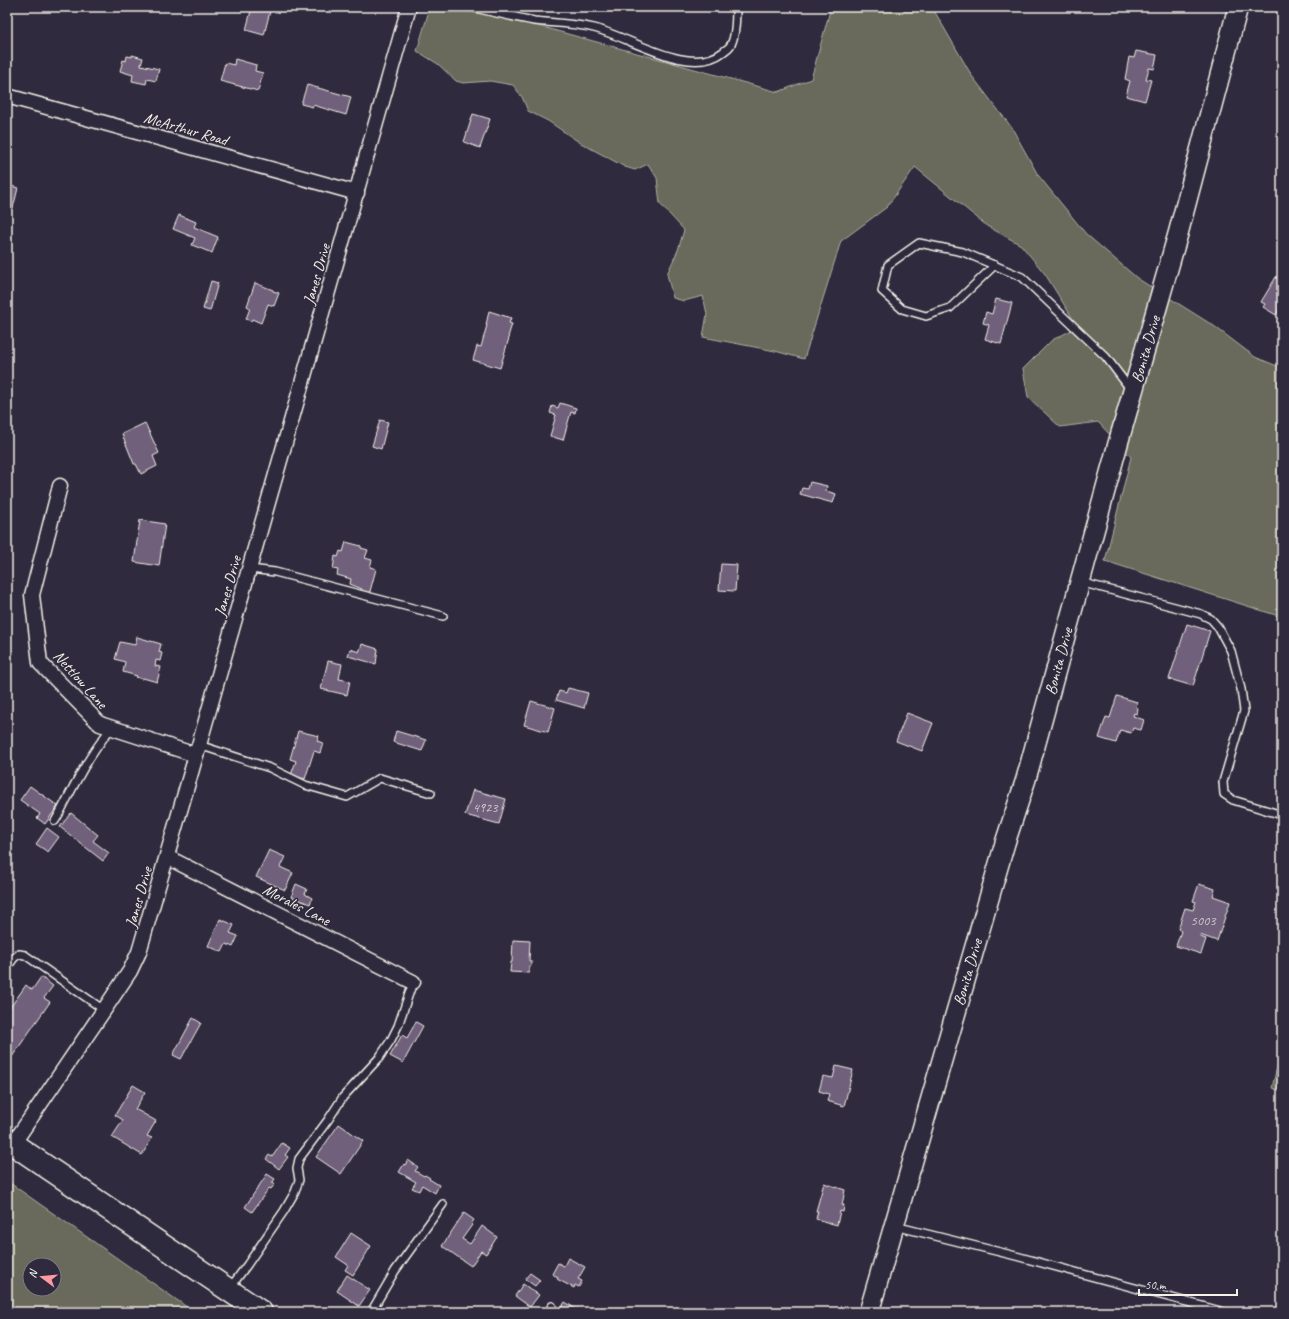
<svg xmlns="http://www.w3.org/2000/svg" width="1289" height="1319" font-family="Caveat,sans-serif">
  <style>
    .green { fill: #696b5c; stroke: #aeaea2; fill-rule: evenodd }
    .building { fill: #70607b; stroke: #f4f1e8 }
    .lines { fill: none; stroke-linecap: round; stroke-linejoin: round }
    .lane-casing { stroke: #f4f1e8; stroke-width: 10 }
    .street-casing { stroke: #f4f1e8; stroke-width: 17 }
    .secondary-casing { stroke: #f4f1e8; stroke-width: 22 }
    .primary-casing { stroke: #f4f1e8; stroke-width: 25 }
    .lane { stroke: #2f2a3d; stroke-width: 7 }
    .street { stroke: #2f2a3d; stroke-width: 14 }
    .secondary { stroke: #2f2a3d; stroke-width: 19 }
    .primary { stroke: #2f2a3d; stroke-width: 22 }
    .labels { text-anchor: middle; stroke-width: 3; stroke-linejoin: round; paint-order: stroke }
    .number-label { font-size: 14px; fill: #d3cdcd }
    .street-label { font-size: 16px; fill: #f4f1e8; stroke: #2f2a3d }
  </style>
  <rect width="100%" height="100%" fill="#2f2a3d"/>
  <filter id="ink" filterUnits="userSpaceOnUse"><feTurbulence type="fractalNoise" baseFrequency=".025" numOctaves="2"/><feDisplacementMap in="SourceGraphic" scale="8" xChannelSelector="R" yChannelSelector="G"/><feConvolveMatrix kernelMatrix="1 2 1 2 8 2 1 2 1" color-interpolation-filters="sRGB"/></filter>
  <g filter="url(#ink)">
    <g class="green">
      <path d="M430 7H470L778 92 811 79 831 7H932L972 76 1012 128 1038 175 1086 234 1137 278 1154 289 1112 437 1098 422 1060 427 1028 397 1023 369 1052 340 1078 327 1045 274 1021 245 987 226 915 167 887 207 841 241 804 359 775 351 703 337 707 314 703 296 684 301 673 298 667 274 678 250 684 230 660 204 657 178 648 164 635 170 625 167 579 142 548 121 528 111 522 97 513 85 490 81 463 83 456 81 438 64 417 51Z"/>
      <path d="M1168 297 1214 326 1255 357 1282 368V617L1105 561 1131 457 1124 450Z"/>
      <path d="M1282 1046V1091L1272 1088Z"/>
      <path d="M7 1181 194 1312H7ZM30 1265H54V1289H30Z"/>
    </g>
    <g class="building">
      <path d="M252 7H271L264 35 246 30Z"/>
      <path d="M1136 51 1157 55 1154 69 1149 68 1146 79 1151 80 1145 101 1126 96 1130 81 1125 79 1129 57 1134 58Z"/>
      <path d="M132 55 143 58 141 65 159 69 156 81 147 79 146 84 132 81 133 75 120 71 123 60 126 61 127 56 132 57Z"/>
      <path d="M235 59 256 65 255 71 263 73 258 91 220 81 225 63 234 65Z"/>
      <path d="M307 85 351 97 346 115 313 105V107L301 104Z"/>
      <path d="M473 114 490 119 480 148 464 142Z"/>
      <path d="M7 185 18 188 13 208 7 206Z"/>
      <path d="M179 215 196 222 194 227 218 237 212 253 192 245 195 238 173 229Z"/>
      <path d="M1276 277 1282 280V303L1276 315 1263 307 1265 304 1261 302Z"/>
      <path d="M211 281 218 283 210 311 203 309Z"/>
      <path d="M255 283 273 290V291L279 293 274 306 268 304 261 323 252 319 251 321 246 319 250 308 247 306Z"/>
      <path d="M996 299 1012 303 1001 344 985 339 989 325 983 323 986 312 992 314Z"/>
      <path d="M489 311 511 318 509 323 512 324 508 337 509 338 500 368 473 360 477 346 481 347 487 325H486Z"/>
      <path d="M560 403 576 408 575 413 571 412 563 440 550 436 556 415 550 413 552 406 558 408Z"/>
      <path d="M380 420 388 422 381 449 372 446Z"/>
      <path d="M145 423 159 453 153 456 157 466 141 474 136 464H134L122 434Z"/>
      <path d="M810 482 827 486 826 491 836 494 833 503 800 494 802 488 808 489Z"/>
      <path d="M140 520 165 524 159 566 134 562Z"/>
      <path d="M346 542 361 546V548L368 550 365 558 372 560 370 567 376 569 369 595 361 593 362 589 350 584 351 579 337 575 338 570 333 569 335 556 338 557 340 551 343 552Z"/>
      <path d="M721 564 737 565 735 591 719 590Z"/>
      <path d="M1187 624 1210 631 1193 686 1169 679Z"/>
      <path d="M137 637 161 644 159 652 162 653 160 661 156 660 155 666 161 667 157 682 143 678 142 679 136 677 137 676 123 672 125 662 115 659 120 642 135 645Z"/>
      <path d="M362 644 378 649 376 664 348 656 350 649 359 652Z"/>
      <path d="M328 661 342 664 339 679 350 681 347 695 321 689Z"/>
      <path d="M568 688 588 693 584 708 556 700 559 691 566 693Z"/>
      <path d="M1117 696 1137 702 1136 707 1138 708 1137 714 1134 713 1133 716 1144 720 1141 730 1133 728 1131 733 1120 730 1116 743 1099 738 1106 717 1110 718Z"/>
      <path d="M531 701 555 708 548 732 524 725Z"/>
      <path d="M907 713 933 723 922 751 896 741Z"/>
      <path d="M298 731 319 736 317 741 323 743 320 753 314 751 305 779 291 775 296 761 290 759Z"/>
      <path d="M396 731 426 740 422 751 393 742Z"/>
      <path d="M30 786 58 806 45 824 37 818 40 814 20 800Z"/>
      <path d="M473 790 506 799 499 824 465 815Z"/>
      <path d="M71 813 98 835 93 841 109 853 103 861 60 827Z"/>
      <path d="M47 828 59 837 48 852 36 844Z"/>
      <path d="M269 850 285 857 280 867 293 873 285 890 256 877Z"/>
      <path d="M296 884 307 889 305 894 312 898 310 904 291 897Z"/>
      <path d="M1199 884 1215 889 1213 896 1230 902 1217 941 1200 935V937L1206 939 1201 954 1176 946 1181 931 1178 929 1185 908 1193 910 1196 902 1193 901Z"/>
      <path d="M220 919 234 925 230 933 238 936 233 947 226 944 222 952 208 946Z"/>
      <path d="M513 940 530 941 529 961H531V966H529V973L510 972 511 962H512Z"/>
      <path d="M41 977 53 986 44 998 50 1002 7 1064V1012L26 985 32 990Z"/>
      <path d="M193 1018 201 1023 181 1059 173 1055Z"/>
      <path d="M416 1022 423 1026 403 1063 390 1056 402 1035 407 1038Z"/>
      <path d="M836 1066 853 1070 844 1106 827 1101 829 1094 819 1091 823 1076 833 1078Z"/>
      <path d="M133 1085 145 1092 135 1109 156 1121 147 1136 152 1138 142 1155 112 1137 123 1120 115 1115Z"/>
      <path d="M339 1124 363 1141 341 1174 316 1157Z"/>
      <path d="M282 1143 290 1148 285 1155 288 1157 279 1169 266 1159 269 1155 272 1157Z"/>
      <path d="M408 1160 418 1167 415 1171 424 1176 425 1175 430 1178 429 1179 439 1185 435 1193 422 1185 419 1191 412 1188 416 1182 399 1172 404 1164 405 1165Z"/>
      <path d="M267 1174 275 1179 272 1183 275 1184 271 1189 269 1188 252 1212 245 1207Z"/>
      <path d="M824 1183 845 1190 842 1205H844L843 1212 840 1211 837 1225 816 1219 818 1211H816Z"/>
      <path d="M464 1213 474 1220 471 1224 472 1225 462 1239 470 1244 482 1226 497 1237 486 1254 481 1251 471 1266 442 1246Z"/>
      <path d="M351 1233 371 1246 353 1275 345 1270 348 1265 336 1257Z"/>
      <path d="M568 1258 585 1267 578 1279 582 1281 579 1287 575 1285 574 1288 557 1279 558 1277 552 1274 558 1263 564 1266Z"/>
      <path d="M530 1273 540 1280 535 1286 525 1279Z"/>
      <path d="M347 1275 370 1290 359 1306 337 1291Z"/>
      <path d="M523 1284 539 1295 530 1307 515 1296Z"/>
      <path d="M565 1302 576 1309 577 1308 584 1312H559Z"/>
    </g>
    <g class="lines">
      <g class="lane-casing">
        <g id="lane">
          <path d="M471 7C492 12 513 17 534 21 554 23 574 23 594 28 630 37 690 78 723 52 725 50 729 48 730 46 736 38 736 17 736 7"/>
          <path d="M995 265 950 308 926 316 902 309 882 291 888 265 919 243 963 252 1022 277 1106 357 1131 390"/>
          <path d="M250 569 275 572 443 616"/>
          <path d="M1080 582 1201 614 1211 619 1218 627 1231 651 1241 689 1244 711 1223 782 1224 794 1233 800 1282 815"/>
          <path d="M199 745 270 768 305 785 347 797 380 778 431 793"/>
          <path d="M55 821C63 808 69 794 77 780 87 761 98 745 111 728"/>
          <path d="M7 968 14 958 19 954 25 955 104 1010"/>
          <path d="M895 1226 1016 1256 1224 1312"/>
          <path d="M230 1288 247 1265 284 1211 295 1192 299 1180 297 1168 299 1159 328 1120 343 1097 379 1058 391 1040 398 1026 413 982"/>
          <path d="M371 1312 395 1271 443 1204"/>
          <path d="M548 1312 552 1306"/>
        </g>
      </g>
      <g class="street-casing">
        <g id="street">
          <path d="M7 96 357 193"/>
          <path d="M60 486 32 595 40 663 100 724 196 755"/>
          <path d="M167 857 413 982"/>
          <path d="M13 1144 104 1010 130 971 139 952 199 745 409 7"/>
        </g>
      </g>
      <g class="secondary-casing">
        <path id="secondary" d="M869 1312 1005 843 1026 779 1119 440 1178 234 1238 7"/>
      </g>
      <g class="primary-casing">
        <path id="primary" d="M7 1140 261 1312"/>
      </g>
      <use href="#lane" class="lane"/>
      <use href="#street" class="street"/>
      <use href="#secondary" class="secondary"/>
      <use href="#primary" class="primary"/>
    </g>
  </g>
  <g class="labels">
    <g class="number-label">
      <text x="485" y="812">4923</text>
      <text x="1203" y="925">5003</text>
    </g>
    <g class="street-label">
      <text transform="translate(186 128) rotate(16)" y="6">McArthur Road</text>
      <text transform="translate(316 274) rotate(-74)" y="6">Janes Drive</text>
      <text transform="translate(1145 349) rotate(-74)" y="6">Bonita Drive</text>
      <text transform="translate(227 586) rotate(-74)" y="6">Janes Drive</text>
      <text transform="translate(1058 661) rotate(-75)" y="6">Bonita Drive</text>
      <text transform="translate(81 679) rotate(48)" y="6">Nettlow Lane</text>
      <text transform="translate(138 897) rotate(-74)" y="6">Janes Drive</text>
      <text transform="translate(297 904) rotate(27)" y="6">Morales Lane</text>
      <text transform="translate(967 972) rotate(-74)" y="6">Bonita Drive</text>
    </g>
  </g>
  <rect width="1289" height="1319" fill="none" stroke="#2f2a3d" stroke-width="24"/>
  <rect x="12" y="12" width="1265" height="1295" fill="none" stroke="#f4f1e8" stroke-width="1.5" filter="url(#ink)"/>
  <g transform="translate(42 1277) rotate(286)"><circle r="19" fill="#2f2a3d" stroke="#7e7a81"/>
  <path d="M0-3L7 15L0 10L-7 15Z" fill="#ff9aa2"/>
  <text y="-6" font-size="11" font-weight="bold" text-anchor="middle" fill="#f4f1e8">N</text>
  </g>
  <path d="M1139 1289v6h98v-6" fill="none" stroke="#f4f1e8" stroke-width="2"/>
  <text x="1145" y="1289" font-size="12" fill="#f4f1e8" stroke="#2f2a3d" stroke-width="3" paint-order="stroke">50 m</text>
</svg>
